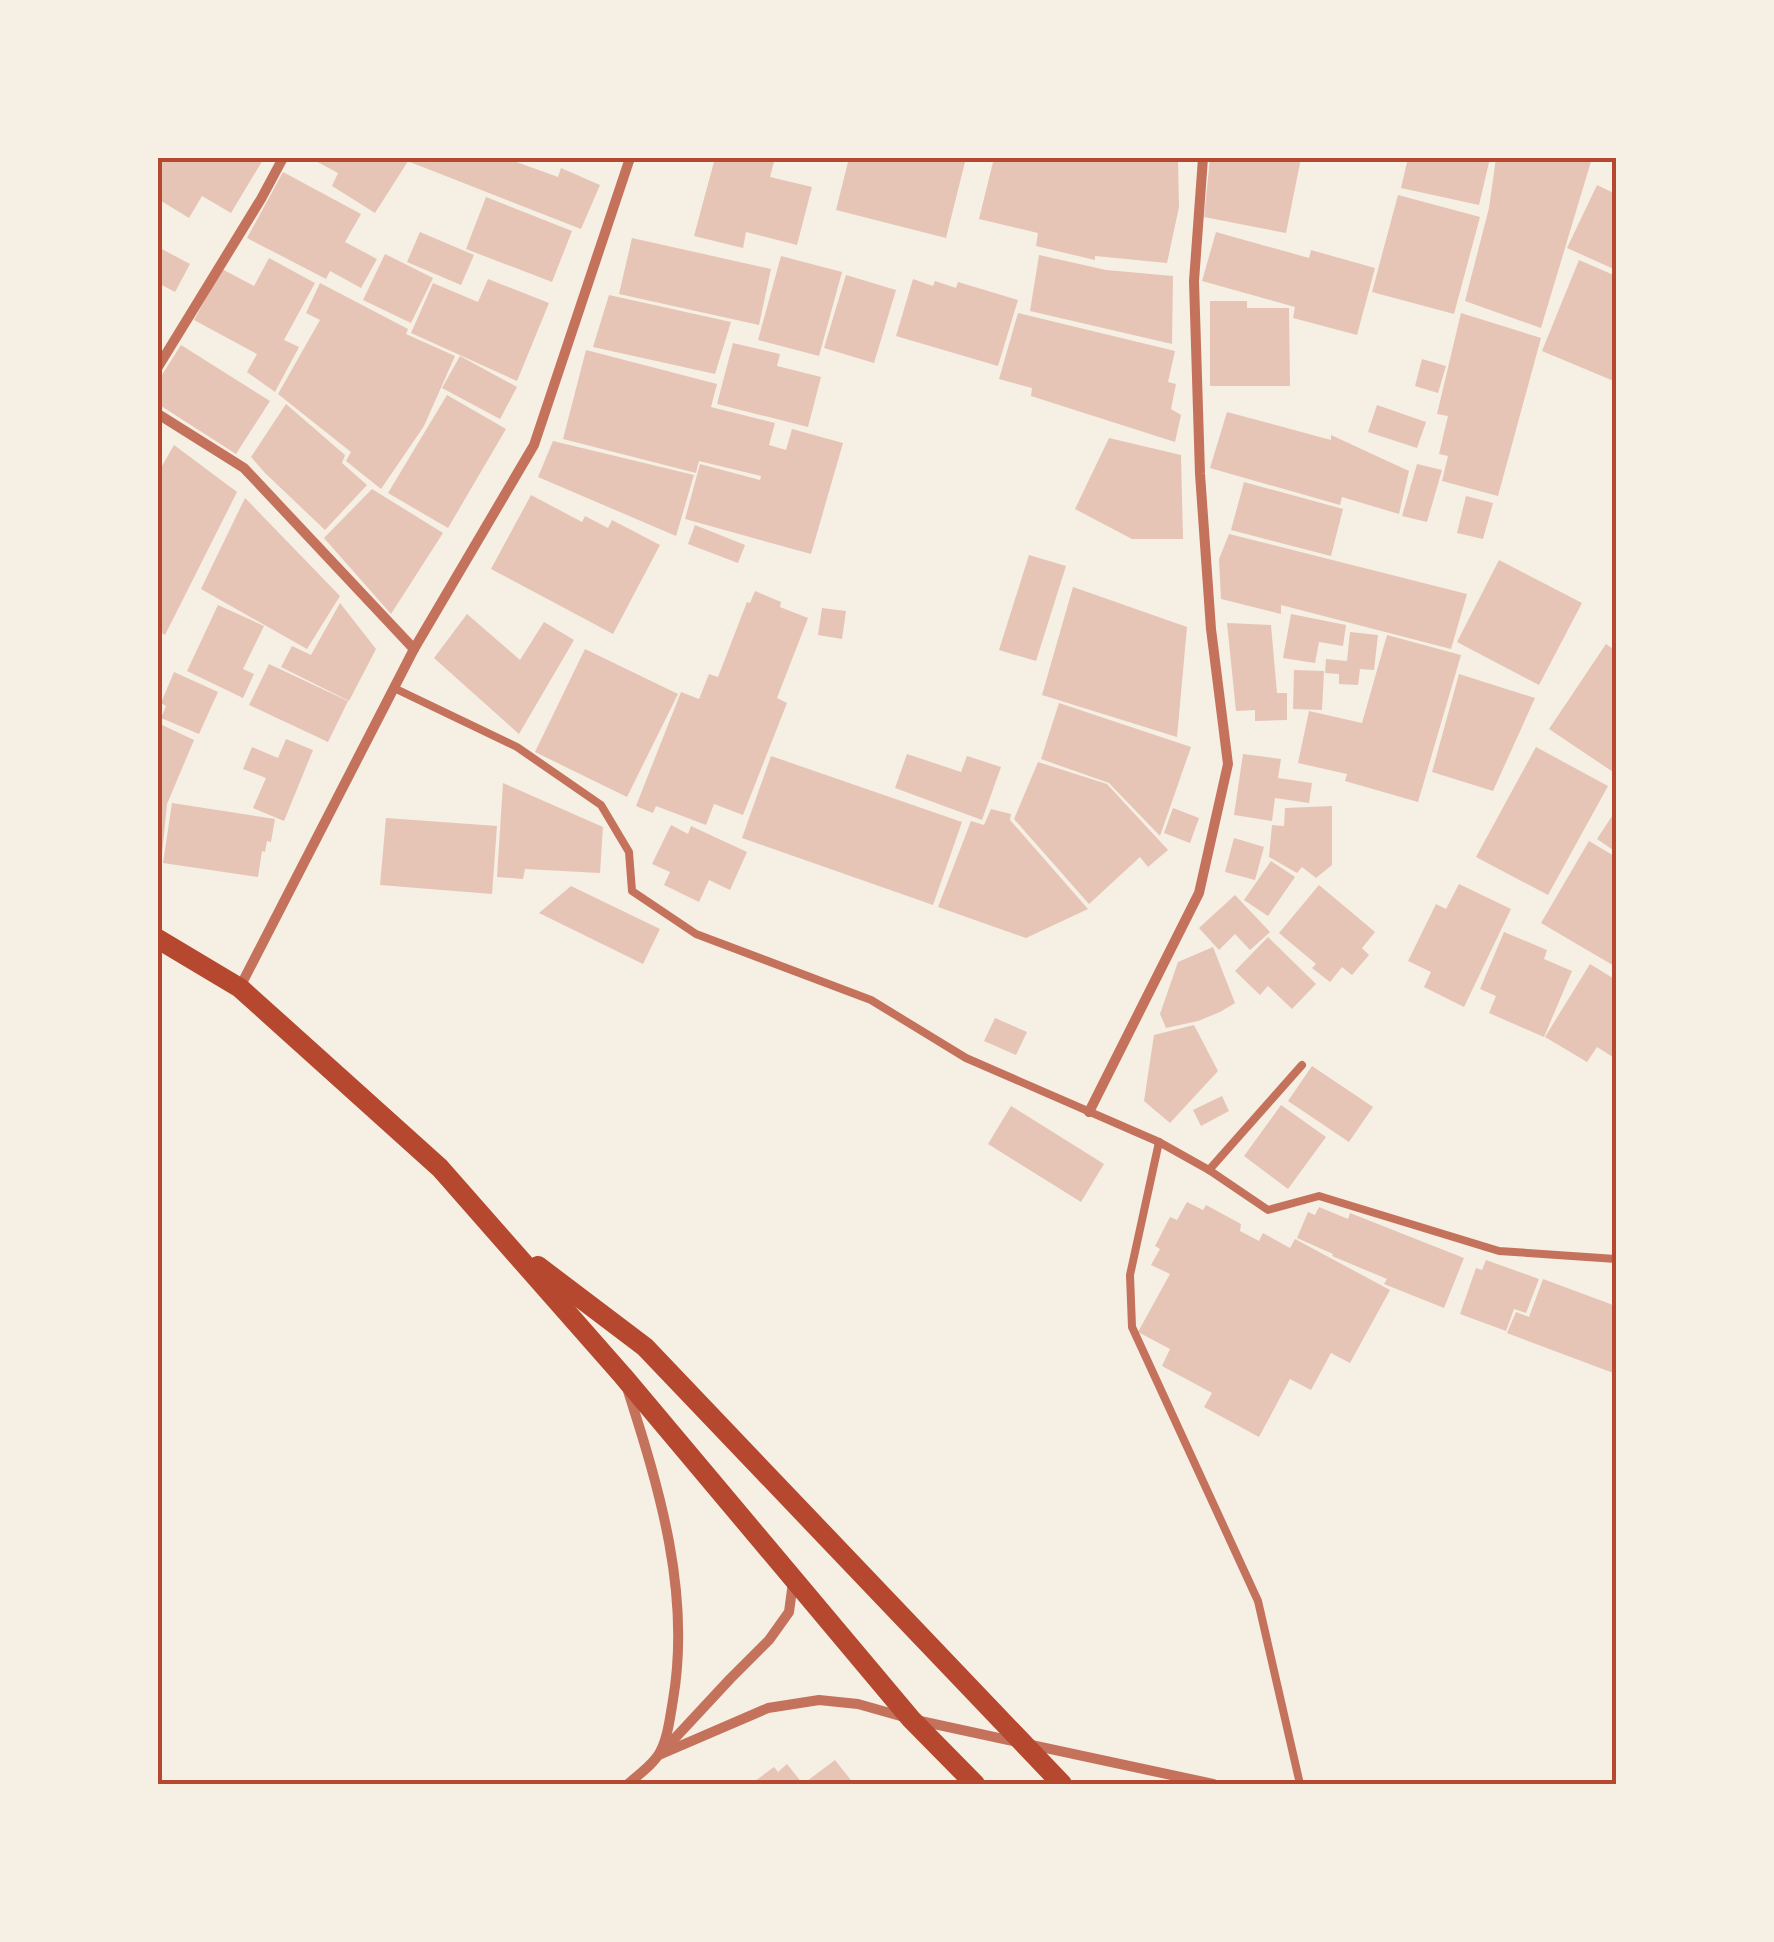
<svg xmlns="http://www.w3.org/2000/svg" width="1774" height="1942" font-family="'Fira Sans Condensed',sans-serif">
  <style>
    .building { fill: #e6c5b7 }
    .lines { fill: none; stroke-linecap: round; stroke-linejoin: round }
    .service { stroke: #c5725c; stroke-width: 8 }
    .minor { stroke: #c5725c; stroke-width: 10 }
    .secondary { stroke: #b5482f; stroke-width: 20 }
    .neatline { fill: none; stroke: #b5482f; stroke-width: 4 }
  </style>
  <rect width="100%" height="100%" fill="#f6efe4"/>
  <g class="building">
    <path d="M161 158H264L231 213 202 196 189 218 158 199V164Z"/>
    <path d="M310 158H410L375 213 332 186 338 173Z"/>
    <path d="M412 158H512L511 160 558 177 561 168 600 185 581 229 410 162Z"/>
    <path d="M715 158H775L770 177 812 187 797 245 746 232 743 248 694 236Z"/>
    <path d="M849 158H966L946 238 836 210Z"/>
    <path d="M994 158H1178L1179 207 1167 263 1095 256V260L1036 246 1038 233 979 219Z"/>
    <path d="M1210 158H1301L1286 233 1204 217Z"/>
    <path d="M1408 158H1490L1479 205 1401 188Z"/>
    <path d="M1496 158H1592L1541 328 1465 301 1489 208Z"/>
    <path d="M283 172 361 214 345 242 377 259 361 288 330 271 326 279 247 238Z"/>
    <path d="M1597 185 1616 194V270L1567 248Z"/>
    <path d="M1398 195 1480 217 1454 314 1372 292Z"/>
    <path d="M486 197 572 231 552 282 466 249Z"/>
    <path d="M420 232 474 255 461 285 407 262Z"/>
    <path d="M1216 232 1309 258 1311 250 1375 268 1357 335 1293 318 1295 307 1202 281Z"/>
    <path d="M632 238 771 269 759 325 619 294Z"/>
    <path d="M158 247 190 264 175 292 158 283Z"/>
    <path d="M385 254 433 278 411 323 363 300Z"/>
    <path d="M1039 255 1106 270 1173 276 1172 344 1030 311Z"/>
    <path d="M781 256 842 272 819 356 758 340Z"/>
    <path d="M269 258 315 283 284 340 299 347 275 392 247 372 257 354 194 320 222 269 254 286Z"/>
    <path d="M1579 260 1616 276V382L1542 351Z"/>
    <path d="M846 275 896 290 874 363 824 348Z"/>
    <path d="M488 279 549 303 517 381 411 333 433 283 478 302Z"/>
    <path d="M913 279 933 286 935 281 956 288 958 282 1018 300 998 366 896 336Z"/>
    <path d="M320 283 408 329 406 334 455 356 424 426 381 489 346 461 351 452 278 394 320 320 306 313Z"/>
    <path d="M609 295 731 322 715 374 593 347Z"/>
    <path d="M1210 301H1247V308H1289L1290 386H1210Z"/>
    <path d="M1018 313 1175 351 1168 382 1176 384 1171 409 1181 415 1175 442 1031 396 1032 388 999 379Z"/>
    <path d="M1461 313 1541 338 1498 496 1442 481 1448 456 1439 454 1448 416 1437 414Z"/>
    <path d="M733 343 780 354 777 366 821 377 808 427 717 404Z"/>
    <path d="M181 345 270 401 236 454 158 404V381Z"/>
    <path d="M586 350 717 384 711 407 775 423 769 445 786 450 792 429 843 443 811 554 685 519 700 464 760 480 761 476 699 461 696 473 563 439Z"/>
    <path d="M460 356 517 387 500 419 442 388Z"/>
    <path d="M1422 359 1446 366 1438 393 1415 386Z"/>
    <path d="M447 395 506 429 448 528 388 493Z"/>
    <path d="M286 404 345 455 342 463 367 485 325 530 265 473 251 457Z"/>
    <path d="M1377 405 1426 422 1417 448 1368 432Z"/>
    <path d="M1227 412 1331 440V435L1409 471 1399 514 1342 497 1340 505 1210 468Z"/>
    <path d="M1109 438 1181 455 1183 539H1132L1075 509Z"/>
    <path d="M553 441 694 475 676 536 538 477Z"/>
    <path d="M174 445 237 492 165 635 158 630V473Z"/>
    <path d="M1417 464 1442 470 1427 522 1402 516Z"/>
    <path d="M1244 482 1343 509 1331 556 1231 530Z"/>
    <path d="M372 489 443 533 391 614 324 538Z"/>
    <path d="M531 495 582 522 585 516 608 528 612 520 660 545 613 634 491 569Z"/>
    <path d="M1466 496 1493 503 1483 539 1457 533Z"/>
    <path d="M245 498 340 596 307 649 201 589Z"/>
    <path d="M695 525 745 545 738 563 688 544Z"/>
    <path d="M1229 534 1467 594 1451 649 1281 605V614L1221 599 1219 559Z"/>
    <path d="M1029 555 1066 566 1036 661 999 650Z"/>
    <path d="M1499 560 1582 603 1539 685 1457 642Z"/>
    <path d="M1073 587 1187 627 1177 737 1042 695Z"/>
    <path d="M755 591 781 602 780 607 808 618 777 698 787 703 743 815 714 804 706 825 656 806 653 813 636 806 681 692 699 699 709 674 718 677 747 602 750 603Z"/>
    <path d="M340 603 376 649 349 701 281 667 292 646 311 655Z"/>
    <path d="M218 605 264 626 243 669 254 674 243 698 187 671Z"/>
    <path d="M822 608 846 611 842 639 818 635Z"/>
    <path d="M467 614 520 660 544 622 574 640 519 734 434 658Z"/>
    <path d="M1291 614 1346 625 1343 646 1319 642 1315 663 1283 658Z"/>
    <path d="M1227 623 1271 625 1277 693H1287V720L1255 721V710L1236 711Z"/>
    <path d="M1350 632 1378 635 1374 670 1360 669 1358 685 1339 684V674L1325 673 1326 659 1347 661Z"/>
    <path d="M1387 635 1461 655 1418 802 1345 781 1347 774 1298 763 1309 711 1362 723Z"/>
    <path d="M1606 644 1616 651V774L1549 729Z"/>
    <path d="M585 649 678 694 627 797 535 752Z"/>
    <path d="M269 664 348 701 328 742 249 705Z"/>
    <path d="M1294 670 1324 671 1322 710 1293 709Z"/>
    <path d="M174 672 218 692 199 734 161 718 166 706 161 703Z"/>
    <path d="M1459 674 1535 698 1493 791 1432 772Z"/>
    <path d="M1059 703 1191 747 1160 836 1109 783 1041 759Z"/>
    <path d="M160 724 194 740 167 804 162 854H158V730Z"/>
    <path d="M286 739 313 750 284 821 253 808 266 778 243 769 252 747 278 758Z"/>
    <path d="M1536 747 1608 786 1548 895 1476 857Z"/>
    <path d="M907 754 961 772 967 756 1001 767 982 820 895 788Z"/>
    <path d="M1243 754 1281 759 1278 778 1312 783 1309 803 1275 798 1272 821 1234 815Z"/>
    <path d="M771 756 962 822 933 905 742 838Z"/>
    <path d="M1038 762 1107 784 1168 850 1148 867 1140 857 1089 904 1014 819Z"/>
    <path d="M503 783 603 827 600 873 525 869 523 879 497 877Z"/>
    <path d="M172 803 275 819 271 842 267 841 265 852 262 851 258 877 163 863Z"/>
    <path d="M1332 806V865L1316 878 1302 867 1297 873 1269 857 1272 825 1284 826 1285 808Z"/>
    <path d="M1173 808 1199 818 1190 843 1164 833Z"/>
    <path d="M991 809 1011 814 1010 820 1088 909 1026 938 938 907 971 821 984 825Z"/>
    <path d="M1616 810V852L1597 839Z"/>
    <path d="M386 818 497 826 492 894 380 885Z"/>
    <path d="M671 825 688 834 691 826 747 852 730 890 709 880 699 902 664 885 670 872 652 864Z"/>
    <path d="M1234 838 1264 847 1255 880 1225 872Z"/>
    <path d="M1589 841 1616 857V967L1541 923Z"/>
    <path d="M1271 861 1295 877 1268 916 1244 900Z"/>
    <path d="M1459 884 1511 909 1464 1007 1424 987 1431 972 1408 961 1436 904 1446 909Z"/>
    <path d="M1319 885 1375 932 1362 948 1369 955 1352 975 1342 967 1330 982 1312 968 1316 964 1279 933Z"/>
    <path d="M571 886 660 929 643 964 539 913Z"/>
    <path d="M1235 895 1270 932 1250 950 1235 934 1219 950 1199 928Z"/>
    <path d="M1504 932 1547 950 1544 959 1572 971 1544 1037 1489 1013 1496 996 1480 989Z"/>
    <path d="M1268 937 1316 984 1292 1009 1268 986 1260 995 1235 971Z"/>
    <path d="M1213 947 1235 1003 1220 1012 1198 1021 1166 1028 1160 1014 1178 962Z"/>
    <path d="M1590 964 1616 980V1059L1597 1047 1587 1062 1545 1037Z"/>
    <path d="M995 1018 1027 1032 1016 1055 984 1041Z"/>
    <path d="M1194 1025 1218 1071 1170 1123 1144 1101 1154 1035Z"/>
    <path d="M1312 1066 1373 1107 1349 1142 1288 1101Z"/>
    <path d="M1222 1096 1229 1111 1201 1126 1193 1110Z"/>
    <path d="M1281 1105 1326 1137 1288 1189 1244 1156Z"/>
    <path d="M1011 1106 1104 1164 1081 1202 988 1144Z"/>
    <path d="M1187 1202 1203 1210 1206 1205 1241 1224 1240 1231 1259 1241 1263 1233 1290 1248 1295 1239 1390 1290 1350 1363 1331 1353 1311 1390 1290 1379 1259 1437 1204 1407 1212 1393 1162 1366 1170 1349 1138 1332 1170 1274 1151 1265 1160 1249 1155 1246 1170 1217 1177 1220Z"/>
    <path d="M1319 1207 1348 1219 1350 1213 1464 1258 1444 1308 1384 1284 1387 1279 1332 1256 1333 1254 1297 1238 1308 1212 1315 1215Z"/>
    <path d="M1486 1260 1539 1279 1526 1313 1514 1309 1506 1331 1460 1314 1476 1268 1482 1270Z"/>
    <path d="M1543 1279 1613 1305 1616 1297V1314L1613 1324 1616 1326V1374L1507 1333 1516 1312 1529 1317Z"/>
    <path d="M835 1760 854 1784H751L774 1767 778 1772 787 1764 803 1784Z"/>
  </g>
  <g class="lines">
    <g class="service">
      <path d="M394 688 517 747 601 805 629 852 632 891 696 934 871 1000 966 1058 1159 1142 1209 1170 1268 1210 1319 1196 1499 1251 1616 1259"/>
      <path d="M1159 1142 1130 1275 1132 1327 1258 1601 1300 1784"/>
      <path d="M1209 1170 1302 1065"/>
    </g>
    <g class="minor">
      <path d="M158 367 261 199 283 158"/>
      <path d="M158 414 244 468 414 649"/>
      <path d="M240 987 414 649 534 445 630 158"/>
      <path d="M1089 1112 1199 893 1228 764 1211 629 1200 474 1194 281 1203 158"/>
      <path d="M663 1751 730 1679 769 1640 789 1612 793 1582"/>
      <path d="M659 1755 768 1708 819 1700 858 1704 911 1719 1213 1784"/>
      <path d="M628 1784C638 1775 654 1764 660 1752 668 1737 670 1717 673 1700 691 1594 660 1491 628 1391"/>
    </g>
    <g class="secondary">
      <path d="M158 939 240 988 440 1168 623 1376 911 1719 975 1784"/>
      <path d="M538 1266 645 1347 1062 1784"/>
    </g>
  </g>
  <rect width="1774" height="1942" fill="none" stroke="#f6efe4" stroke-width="320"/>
  <rect x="160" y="160" width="1454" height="1622" class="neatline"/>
</svg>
